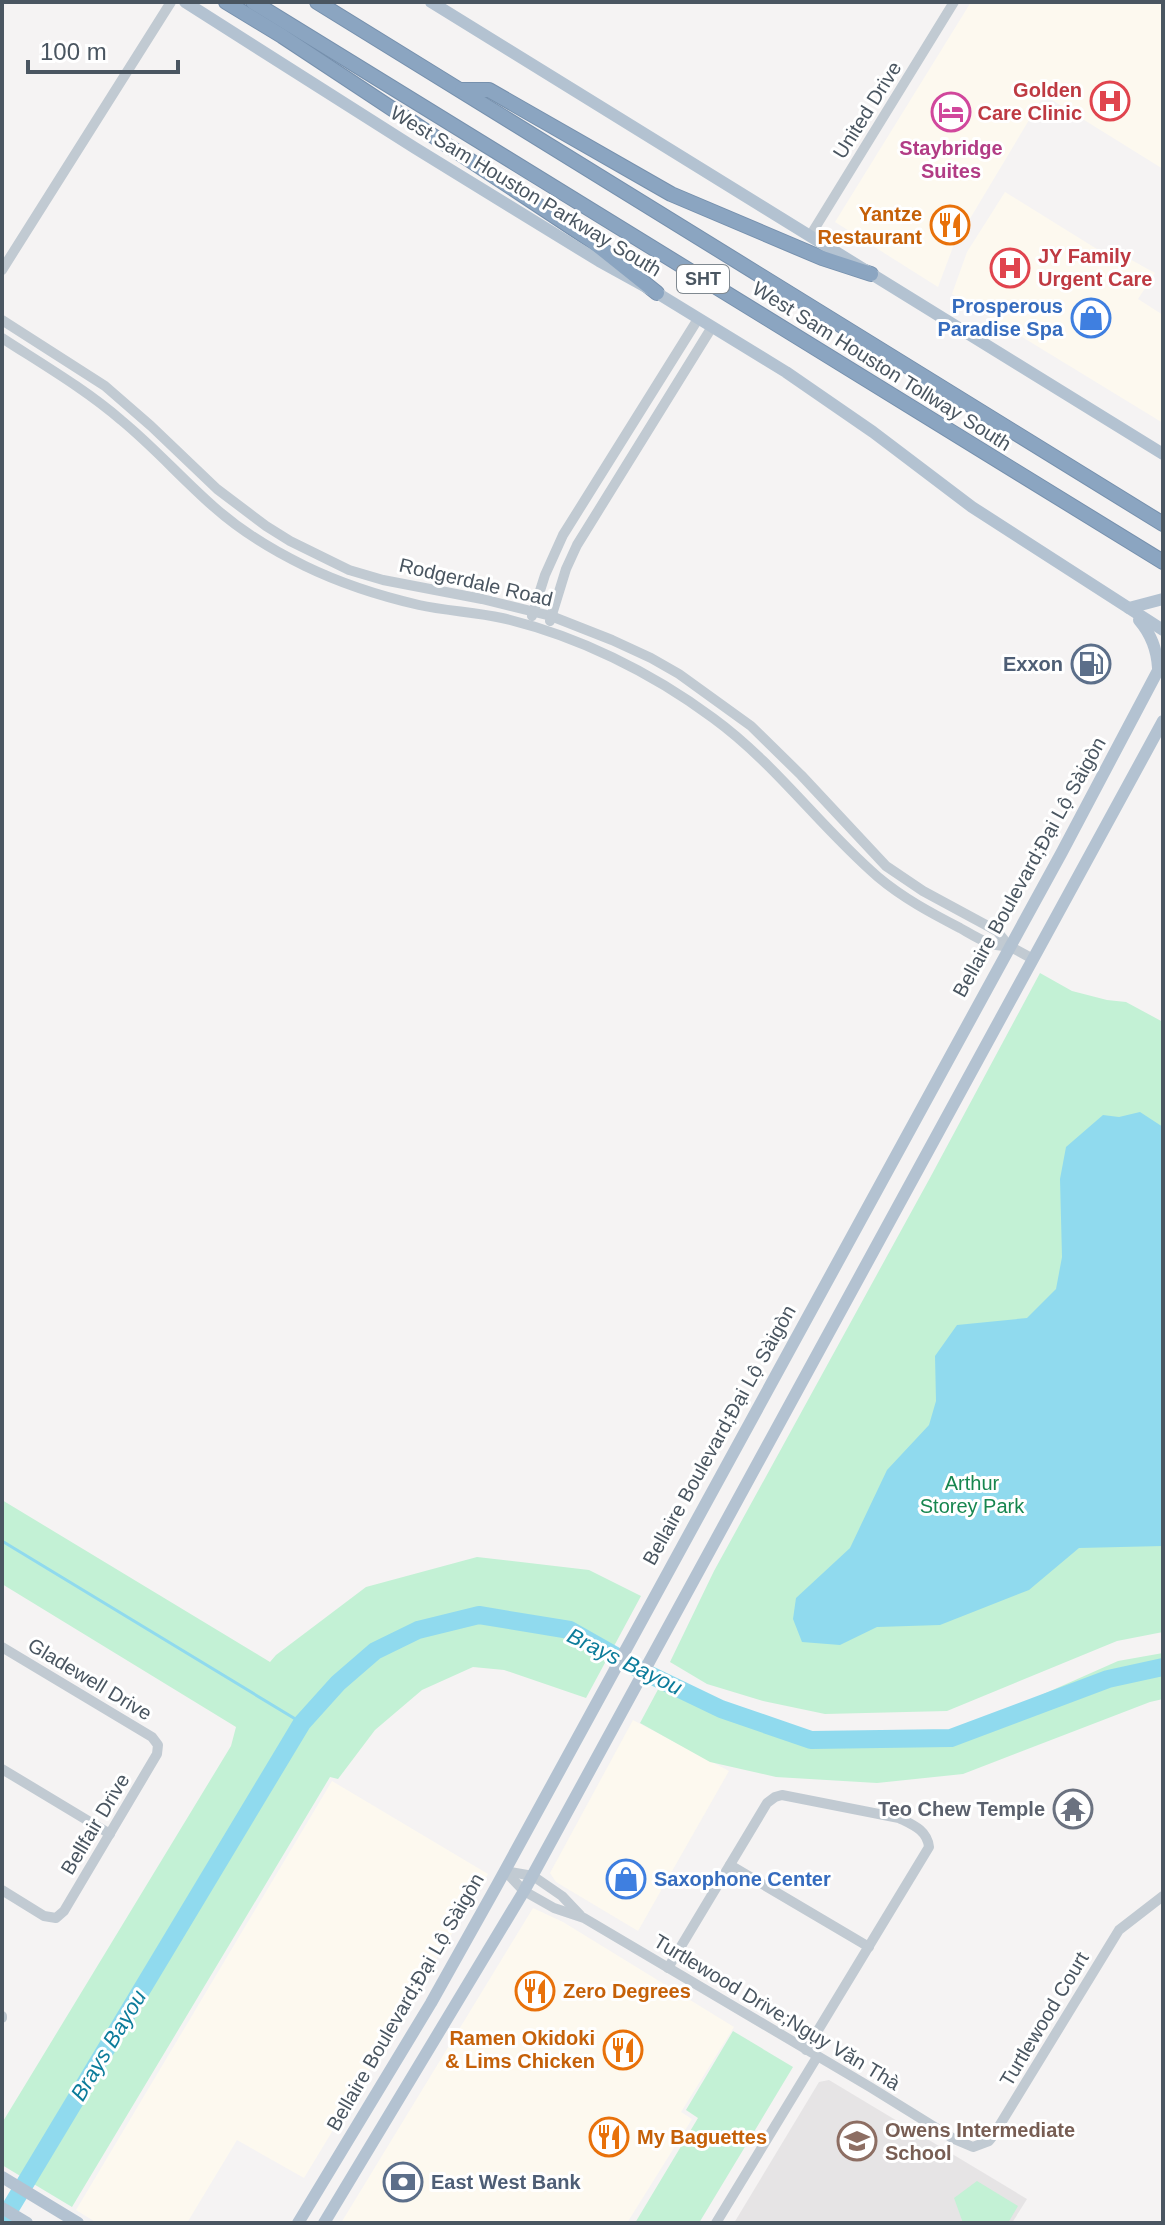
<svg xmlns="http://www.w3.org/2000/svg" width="1165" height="2225" font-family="Helvetica,sans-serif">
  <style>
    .commercial { fill: #fdf9ef }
    .education { fill: #e6e4e5 }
    .green { fill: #c3f1d5 }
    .water { fill: #90daee }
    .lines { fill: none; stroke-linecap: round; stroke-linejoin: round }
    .stream { stroke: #90daee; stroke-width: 3 }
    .river { stroke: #90daee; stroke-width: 18 }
    .highway-casing { stroke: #7690ad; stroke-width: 16 }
    .minor { stroke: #c1cad2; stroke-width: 10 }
    .major { stroke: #b3c2d1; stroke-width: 12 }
    .highway { stroke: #8ba5c1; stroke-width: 14 }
    .labels { text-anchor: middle; stroke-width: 6; stroke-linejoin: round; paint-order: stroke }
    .shield { fill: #fff; stroke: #808990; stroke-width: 2 }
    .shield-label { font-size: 18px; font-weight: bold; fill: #4a5661 }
    .health-label { font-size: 20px; font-weight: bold; fill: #be3a42; stroke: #fff; text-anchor: end }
    .street-label { font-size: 20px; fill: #4a5661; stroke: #fff }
    .hotel-label { font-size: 20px; font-weight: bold; fill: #b23c85; stroke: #fff }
    .food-label { font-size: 20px; font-weight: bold; fill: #c56008; stroke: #fff; text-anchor: end }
    .shop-label { font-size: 20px; font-weight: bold; fill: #366cbe; stroke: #fff; text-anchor: end }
    .service-label { font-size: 20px; font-weight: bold; fill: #4e5e75; stroke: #fff; text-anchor: end }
    .park-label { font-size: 20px; fill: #17864f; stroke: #fff }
    .worship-label { font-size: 20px; font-weight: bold; fill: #5b616d; stroke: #fff; text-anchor: end }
    .education-label { font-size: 20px; font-weight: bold; fill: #785e54; stroke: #fff; text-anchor: start }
    .water-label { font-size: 22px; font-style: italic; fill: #0c7c9b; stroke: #fff }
  </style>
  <rect width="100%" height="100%" fill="#f5f3f3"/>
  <g class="commercial">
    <path d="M971 2H1163V169L1044 95 953 247 938 287 835 222Z"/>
    <path d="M1005 192 1121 264 1126 257 1155 273 1138 299 1163 315V423L952 294 967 252Z"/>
    <path d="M633 1720 729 1771 638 1931 556 1882 550 1873Z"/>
    <path d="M332 1781 488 1874 304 2178 237 2140 187 2223H97L76 2210Z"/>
    <path d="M533 1908 563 1922 734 2027 681 2112 692 2119 627 2223H341Z"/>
  </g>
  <path class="education" d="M829 2080 1027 2199 1012 2223H734L819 2082Z"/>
  <g class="green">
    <path d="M1040 973 1072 991 1107 1000 1126 1002 1163 1022V1632L1117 1641 947 1711 825 1714 763 1701 707 1684 670 1662 714 1571 931 1176Z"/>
    <path d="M2 1500 270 1662 276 1655 366 1587 477 1557 589 1570 641 1596 586 1698 504 1670 473 1667 422 1690 375 1730 338 1779 330 1777 72 2207 2 2165V2123L231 1746 236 1727 2 1584Z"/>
    <path d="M1163 1653V1699L1150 1702 963 1774 877 1783 776 1777 710 1762 640 1723 662 1682 681 1694 746 1719 812 1733 941 1734 992 1717 1118 1661Z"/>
    <path d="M733 2031 793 2067 699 2223H635L698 2118 686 2110Z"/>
    <path d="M977 2181 1018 2206 1008 2223H963L954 2198Z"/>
  </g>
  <path class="water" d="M1140 1112 1163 1127V1546L1079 1548 1029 1590 940 1625 877 1627 840 1645 802 1642 793 1619 796 1598 850 1548 887 1470 929 1425 936 1401 935 1356 957 1325 1027 1318 1056 1289 1062 1257 1060 1179 1066 1147 1103 1115 1119 1117Z"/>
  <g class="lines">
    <path class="stream" d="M2 1541 302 1723"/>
    <path class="river" d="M2 2222 302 1723 338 1683 375 1651 418 1630 479 1615 570 1630 644 1672 721 1709 811 1740 951 1738 1108 1679 1163 1667"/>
    <g class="highway-casing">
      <g id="highway">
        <path d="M226 2 282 36 592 241 657 293"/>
        <path d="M253 2 1163 562"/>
        <path d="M317 2 1163 524"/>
        <path d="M462 90H489L671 194 822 258 871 274"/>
      </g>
    </g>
    <g class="minor">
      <path d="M810 236 954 2"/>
      <path d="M2 270 171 2"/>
      <path d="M2 320 105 386 151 426 217 489 266 526 290 541 349 570 383 580 482 599 551 616 612 640 651 658 679 674 751 726 801 775 886 866 923 891 997 931 1009 946 1033 959"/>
      <path d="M2 338C42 364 85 389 121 420 154 447 182 479 214 507 241 531 272 550 305 566 340 583 380 596 419 605 446 611 475 612 502 618 578 636 651 672 713 718 776 764 820 827 878 877 903 898 931 913 960 928 976 937 990 947 1009 946"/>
      <path d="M532 616 545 575 563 535 698 319"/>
      <path d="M550 621 566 569 577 545 712 327"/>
      <path d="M2 1647 152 1737 158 1745 157 1754 64 1911 56 1918 44 1916 2 1890"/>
      <path d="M2 1769 110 1834"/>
      <path d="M730 1865 869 1947"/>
      <path d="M505 1871 524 1891 554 1908 584 1918 870 2087 954 2139 973 2147 989 2141 993 2136 1119 1930 1163 1896"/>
      <path d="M505 1871 533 1876 562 1896 580 1915"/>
      <path d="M668 1968 767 1803 775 1797 782 1795 899 1818C913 1825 927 1830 929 1847L806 2050"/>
      <path d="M2 2016V2018"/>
      <path d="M716 2223 817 2057"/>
    </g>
    <g class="major">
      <path d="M185 2 415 148 599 261 657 293 786 372 873 432 972 507 1163 630"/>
      <path d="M431 2 1163 454"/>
      <path d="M1129 608 1163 599"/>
      <path d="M1139 620C1151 634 1157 649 1158 668"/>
      <path d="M2 2177 78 2223"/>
      <path d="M2 2208 27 2223"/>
      <path d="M298 2223 431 2003 496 1887 1062 852 1163 661"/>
      <path d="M324 2223 524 1891 1163 721"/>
    </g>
    <use href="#highway" class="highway"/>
  </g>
  <defs>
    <g id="hospital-ring" transform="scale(2)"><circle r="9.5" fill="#fff" stroke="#e0444e" stroke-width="1.5"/><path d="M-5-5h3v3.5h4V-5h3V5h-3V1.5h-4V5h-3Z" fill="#e0444e"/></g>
    <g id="hotel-ring" transform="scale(2)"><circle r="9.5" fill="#fff" stroke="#d1479c" stroke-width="1.5"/><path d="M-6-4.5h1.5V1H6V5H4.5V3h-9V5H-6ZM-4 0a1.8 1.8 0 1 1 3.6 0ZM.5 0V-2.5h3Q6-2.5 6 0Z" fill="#d1479c"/></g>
    <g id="restaurant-ring" transform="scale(2)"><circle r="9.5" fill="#fff" stroke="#e8710a" stroke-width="1.5"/><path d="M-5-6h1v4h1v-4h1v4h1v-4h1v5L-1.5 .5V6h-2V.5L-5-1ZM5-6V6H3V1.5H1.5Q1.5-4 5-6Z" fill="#e8710a"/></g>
    <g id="shop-ring" transform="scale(2)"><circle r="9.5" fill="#fff" stroke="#3f7fe0" stroke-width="1.5"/><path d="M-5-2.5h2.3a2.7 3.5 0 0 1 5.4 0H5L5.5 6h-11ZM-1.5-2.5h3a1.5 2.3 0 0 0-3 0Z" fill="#3f7fe0"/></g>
    <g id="fuel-ring" transform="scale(2)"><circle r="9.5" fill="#fff" stroke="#5c6f8a" stroke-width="1.5"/><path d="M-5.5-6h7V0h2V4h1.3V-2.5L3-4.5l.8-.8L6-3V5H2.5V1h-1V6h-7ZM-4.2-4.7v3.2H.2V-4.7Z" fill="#5c6f8a"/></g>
    <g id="temple-ring" transform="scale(2)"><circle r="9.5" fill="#fff" stroke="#6b7280" stroke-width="1.5"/><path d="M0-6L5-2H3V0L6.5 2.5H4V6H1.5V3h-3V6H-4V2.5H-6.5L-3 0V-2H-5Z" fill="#6b7280"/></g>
    <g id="school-ring" transform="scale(2)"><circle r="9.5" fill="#fff" stroke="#8d6e63" stroke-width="1.5"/><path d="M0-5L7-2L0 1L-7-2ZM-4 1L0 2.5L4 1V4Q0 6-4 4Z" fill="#8d6e63"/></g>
    <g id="bank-ring" transform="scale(2)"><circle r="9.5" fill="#fff" stroke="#5c6f8a" stroke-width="1.5"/><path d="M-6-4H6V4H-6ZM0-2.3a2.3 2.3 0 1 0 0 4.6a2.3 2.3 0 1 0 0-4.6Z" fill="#5c6f8a"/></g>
  </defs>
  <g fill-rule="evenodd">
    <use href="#hospital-ring" x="1110" y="101"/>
    <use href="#hotel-ring" x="951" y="112"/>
    <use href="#restaurant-ring" x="950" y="225"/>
    <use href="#hospital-ring" x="1010" y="268"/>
    <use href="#shop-ring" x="1091" y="318"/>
    <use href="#fuel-ring" x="1091" y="664"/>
    <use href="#temple-ring" x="1073" y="1809"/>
    <use href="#shop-ring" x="626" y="1879"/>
    <use href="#restaurant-ring" x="535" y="1991"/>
    <use href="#restaurant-ring" x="623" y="2050"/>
    <use href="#restaurant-ring" x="609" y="2137"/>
    <use href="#school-ring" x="857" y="2141"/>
    <use href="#bank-ring" x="403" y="2182"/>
  </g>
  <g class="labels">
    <rect class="shield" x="677" y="265" width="52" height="28" rx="6"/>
    <g class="shield-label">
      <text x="703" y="285">SHT</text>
    </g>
    <g class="health-label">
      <text x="1082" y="97">Golden<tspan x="1082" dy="23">Care Clinic</tspan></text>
      <text x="1038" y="263" text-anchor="start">JY Family<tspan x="1038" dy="23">Urgent Care</tspan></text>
    </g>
    <g class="street-label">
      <text transform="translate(867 110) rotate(-58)" y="7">United Drive</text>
      <text transform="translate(526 191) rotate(31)" y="7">West Sam Houston Parkway South</text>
      <text transform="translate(882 366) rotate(32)" y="7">West Sam Houston Tollway South</text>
      <text transform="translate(476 582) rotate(13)" y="7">Rodgerdale Road</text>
      <text transform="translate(1029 867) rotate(-61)" y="7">Bellaire Boulevard;Đại Lộ Sàigòn</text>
      <text transform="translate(719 1435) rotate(-61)" y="7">Bellaire Boulevard;Đại Lộ Sàigòn</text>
      <text transform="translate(90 1679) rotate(31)" y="7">Gladewell Drive</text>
      <text transform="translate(95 1824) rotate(-59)" y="7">Bellfair Drive</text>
      <text transform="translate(405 2002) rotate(-60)" y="7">Bellaire Boulevard;Đại Lộ Sàigòn</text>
      <text transform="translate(777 2012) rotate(31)" y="7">Turtlewood Drive;Ngụy Văn Thà</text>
      <text transform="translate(1044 2019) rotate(-59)" y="7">Turtlewood Court</text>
    </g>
    <g class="hotel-label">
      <text x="951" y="155">Staybridge<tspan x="951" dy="23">Suites</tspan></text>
    </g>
    <g class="food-label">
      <text x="922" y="221">Yantze<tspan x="922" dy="23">Restaurant</tspan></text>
      <text x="563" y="1998" text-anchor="start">Zero Degrees</text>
      <text x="595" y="2045">Ramen Okidoki<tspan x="595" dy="23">&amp; Lims Chicken</tspan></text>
      <text x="637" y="2144" text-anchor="start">My Baguettes</text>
    </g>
    <g class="shop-label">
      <text x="1063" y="313">Prosperous<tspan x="1063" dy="23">Paradise Spa</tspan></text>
      <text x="654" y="1886" text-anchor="start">Saxophone Center</text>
    </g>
    <g class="service-label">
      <text x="1063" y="671">Exxon</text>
      <text x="431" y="2189" text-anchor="start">East West Bank</text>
    </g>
    <g class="park-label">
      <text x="972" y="1490">Arthur<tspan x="972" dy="23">Storey Park</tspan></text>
    </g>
    <g class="worship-label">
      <text x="1045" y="1816">Teo Chew Temple</text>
    </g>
    <g class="education-label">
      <text x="885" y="2137">Owens Intermediate<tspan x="885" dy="23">School</tspan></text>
    </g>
    <g class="water-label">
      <text transform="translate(625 1661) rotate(26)" y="8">Brays Bayou</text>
      <text transform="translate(108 2045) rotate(-59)" y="8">Brays Bayou</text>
    </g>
  </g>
  <rect width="1165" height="2225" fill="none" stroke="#4a5661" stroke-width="8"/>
  <path d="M28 60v12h150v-12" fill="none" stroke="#4a5661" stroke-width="4"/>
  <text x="40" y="60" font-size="24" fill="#4a5661" stroke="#ffffff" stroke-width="6" paint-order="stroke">100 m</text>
</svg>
